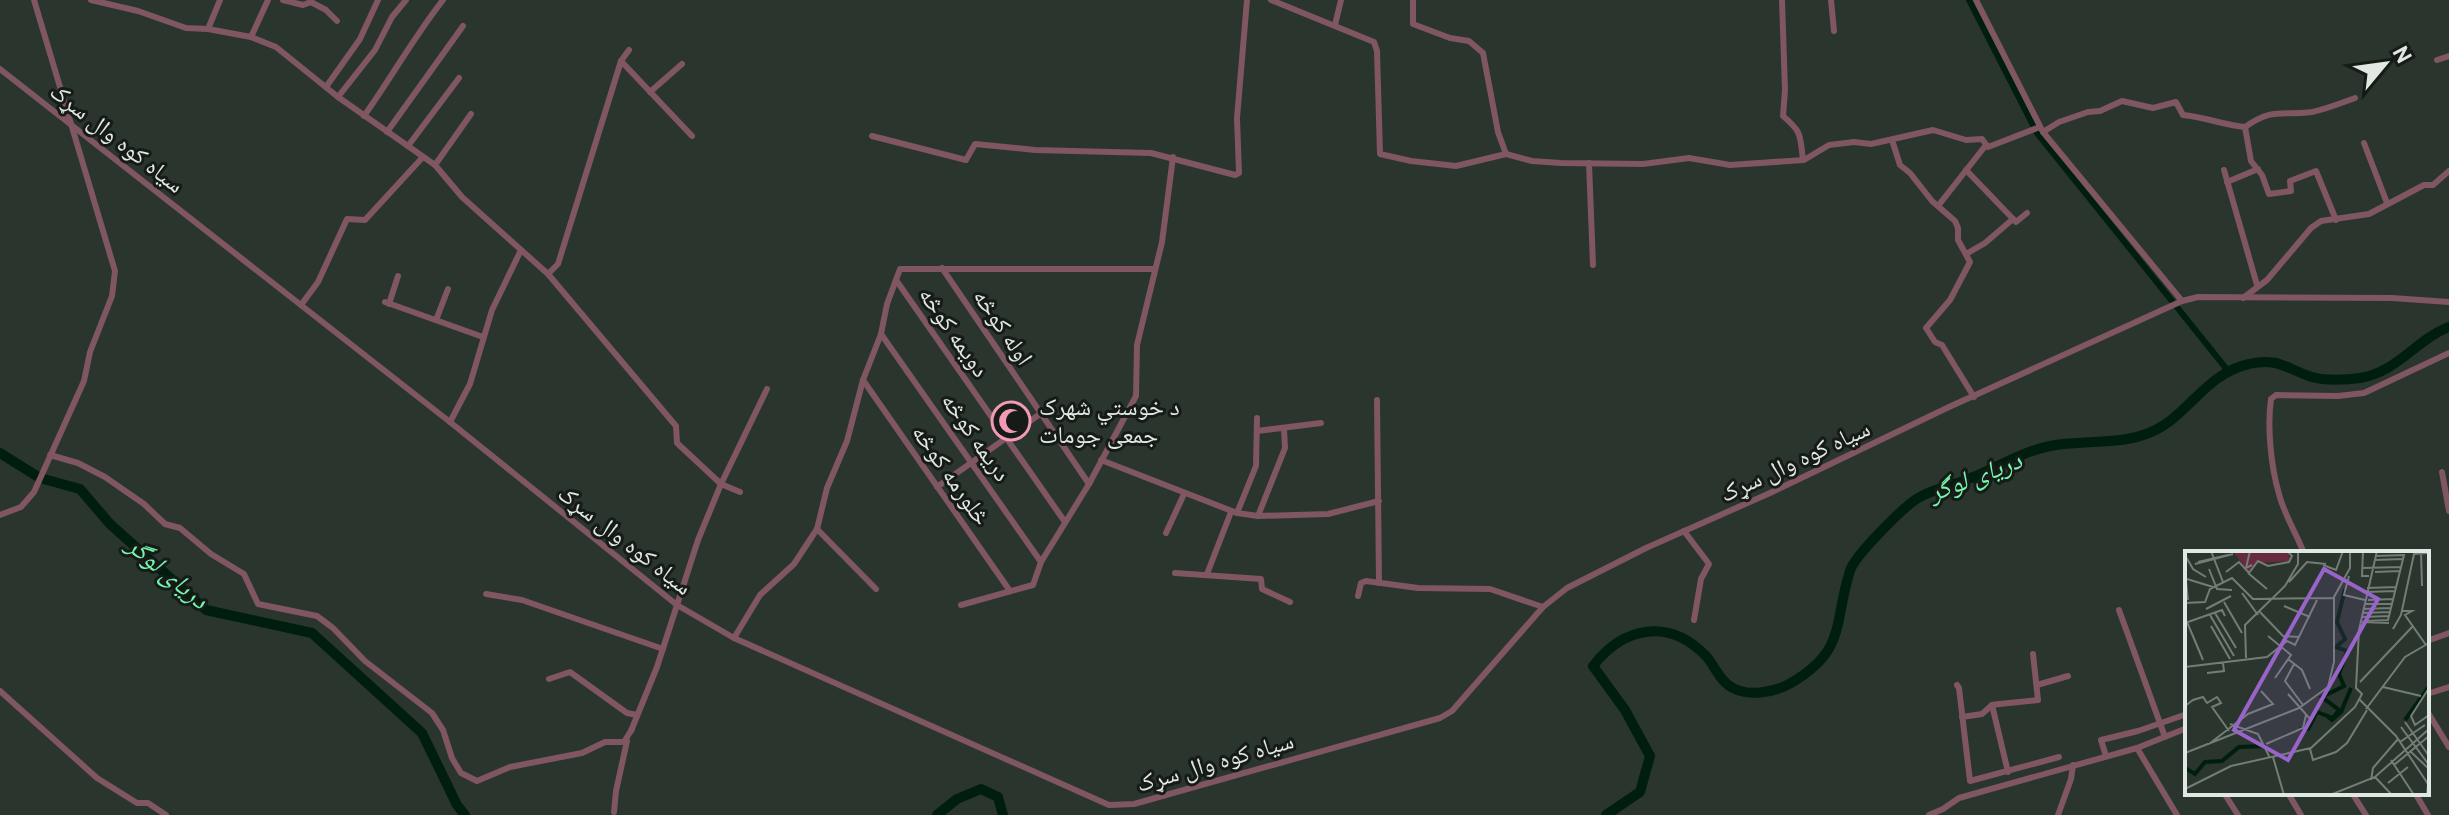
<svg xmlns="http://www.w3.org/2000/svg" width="2449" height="815" font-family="Overpass,'Noto Naskh Arabic',sans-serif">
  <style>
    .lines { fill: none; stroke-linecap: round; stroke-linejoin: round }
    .canal { stroke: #001e0e; stroke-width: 6 }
    .river { stroke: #001e0e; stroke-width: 10 }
    .minor { stroke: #7f5662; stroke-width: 6 }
    .labels { text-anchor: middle; stroke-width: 6; stroke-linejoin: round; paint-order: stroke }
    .street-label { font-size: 24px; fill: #e0e8e3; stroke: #161b18 }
    .poi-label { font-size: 24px; fill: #e0e8e3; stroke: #161b18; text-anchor: start }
    .water-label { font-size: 26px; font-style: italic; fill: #74f7af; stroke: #161b18 }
    .inset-river { fill: none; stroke: #001e0e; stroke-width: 4 }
    .inset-road { fill: none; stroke: #727d76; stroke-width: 2 }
    .view { fill: #9964ca; fill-opacity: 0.15; stroke: #9964ca; stroke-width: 4 }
    .inset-edge { fill: none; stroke: #e0e8e3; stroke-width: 4 }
  </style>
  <rect width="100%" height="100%" fill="#29352d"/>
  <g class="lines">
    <path class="canal" d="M1969 0 2037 133 2229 372"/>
    <g class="river">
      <path d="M0 453 40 478 80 489 110 524 206 610 312 633 422 733 457 805 465 815"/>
      <path d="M937 815 957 799 981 789 998 797 1003 815"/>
      <path d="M1606 815 1640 792 1650 756 1625 710 1593 666C1624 626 1669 618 1706 656 1715 666 1720 682 1733 688 1749 697 1776 692 1791 683 1847 650 1833 624 1850 571 1854 556 1906 504 1920 497 1936 488 1955 485 1971 478 1998 467 2021 452 2050 446 2081 440 2116 445 2146 434 2187 420 2203 374 2249 364 2278 357 2287 369 2312 377 2325 381 2347 380 2360 378 2396 373 2417 339 2449 327"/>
    </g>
    <g class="minor">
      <path d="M91 0 138 11 186 28 208 29 251 37 276 47 338 97 435 165 462 197 548 274 558 264 621 61 629 50"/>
      <path d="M283 0 303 5 311 2 326 10 337 21"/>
      <path d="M1271 0 1374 42 1377 51 1380 154 1411 161 1456 166 1506 154 1532 161 1561 163 1643 164 1689 158 1730 165 1804 160 1829 145 1854 142 1871 144 1933 130 1966 140 1982 139 1988 147 2040 127"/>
      <path d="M1413 0V24L1450 38 1469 41 1483 53 1498 132 1506 154"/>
      <path d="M1782 0 1785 90 1783 116C1802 132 1800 135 1803 160"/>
      <path d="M1831 0 1834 31"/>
      <path d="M1976 0 2043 132 2182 301"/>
      <path d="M1335 25 1341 0"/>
      <path d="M208 29 220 0"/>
      <path d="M251 37 268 0"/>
      <path d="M2437 60 2449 56"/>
      <path d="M621 61 692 136"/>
      <path d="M0 69 450 422 677 605 734 638 1109 805 1134 804 1440 718 1452 711 1543 607 1567 588 1646 548 1770 493 1949 407 2182 301 2198 297 2392 298 2449 302"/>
      <path d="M326 87 360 39 378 0"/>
      <path d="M650 92 682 64"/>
      <path d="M338 97 375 50 392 17 406 0"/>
      <path d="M364 116C391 78 414 37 443 0"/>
      <path d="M2245 127 2251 161 2262 175 2269 194 2291 191 2290 181 2316 171 2336 220"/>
      <path d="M387 132 463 26"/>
      <path d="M2043 132 2059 122 2088 112 2100 111 2122 101 2153 108 2176 102 2183 115C2205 117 2223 125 2245 127 2274 107 2281 116 2312 112 2327 109 2341 103 2355 98"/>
      <path d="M872 136 966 160 975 144 1035 150 1151 153 1235 175 1239 173 1237 118 1247 0"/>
      <path d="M1892 140 1900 165 1910 173 1932 201 1955 221 1958 228V240L1970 262 1950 300 1926 328 1935 342 1942 345 1974 397"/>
      <path d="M2364 143 2387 203"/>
      <path d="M408 146 459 78"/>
      <path d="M1589 163 1593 265"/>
      <path d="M435 165 471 114"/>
      <path d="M1966 170 2016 222 2027 213"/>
      <path d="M2224 170 2257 285"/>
      <path d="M2227 182 2258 169"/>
      <path d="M1938 206 1986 145"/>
      <path d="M1966 254 1985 243 2013 219"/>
      <path d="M942 268 1089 484"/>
      <path d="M548 274 676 426 677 443 721 484 740 492"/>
      <path d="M896 280 1065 522"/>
      <path d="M2243 298 2267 280 2311 228 2321 221 2369 214 2424 185H2433L2449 171"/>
      <path d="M385 302 483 337"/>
      <path d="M389 304 398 276"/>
      <path d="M301 305 318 282 347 219 365 220 422 158"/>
      <path d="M436 320 448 289"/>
      <path d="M881 334 1041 562"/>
      <path d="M863 380 1010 591"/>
      <path d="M1377 400 1379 583"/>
      <path d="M450 422 470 384 492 310 521 250"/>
      <path d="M1257 431 1321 423"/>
      <path d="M50 455 78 463 105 477 144 504 165 524 180 528 211 554 244 574 258 604 317 616 333 628 365 661 432 713 443 730 452 758 461 773 477 781 510 767 582 753 605 742H624L632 729"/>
      <path d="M1101 460 1237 513 1258 516 1328 514 1379 501"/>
      <path d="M2442 472 2449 511"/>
      <path d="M937 487 1040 414"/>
      <path d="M1237 513 1256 466 1257 418"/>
      <path d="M0 515 21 507 34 492 84 381 90 352 112 296 115 271 34 0"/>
      <path d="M1258 516 1285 448 1284 429"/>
      <path d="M817 529 876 589"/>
      <path d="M1684 531 1709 564 1701 579 1694 620"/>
      <path d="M1166 533 1184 494"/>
      <path d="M2304 553C2296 533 2284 514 2279 494 2271 467 2267 427 2271 399L2276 395 2338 396 2364 393 2449 353"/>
      <path d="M1175 573 1261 579 1262 589 1290 602"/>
      <path d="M1207 574 1231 512"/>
      <path d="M486 594 522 600 663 649"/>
      <path d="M1358 596 1361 583 1366 581 1418 588 1490 589 1543 607"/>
      <path d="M961 605 1033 585 1041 562 1089 484 1136 396 1137 345 1162 242 1173 157"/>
      <path d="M2119 610 2165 737"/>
      <path d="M734 638 760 595 794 564 817 529 827 488 847 441 863 380 881 334 887 304 900 269H1155"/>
      <path d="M2427 641 2449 633"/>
      <path d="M549 679 570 672 627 713 637 715"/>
      <path d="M1957 685 1959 688 1970 781 2059 757"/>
      <path d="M2037 685 2068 676"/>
      <path d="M0 691 97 778 137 803H148L166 815"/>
      <path d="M2427 694 2449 687"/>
      <path d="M1992 705 2008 772"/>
      <path d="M2427 711 2449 747"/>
      <path d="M1962 717 1982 714 1992 705 1999 704 2038 700 2033 654"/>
      <path d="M631 731 657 667 698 540 721 484 767 389"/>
      <path d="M2137 748 2177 815"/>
      <path d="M2106 756 2101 740 2138 731 2187 714"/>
      <path d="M2224 793 2238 815"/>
      <path d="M2288 793 2301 815"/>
      <path d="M2352 793 2366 815"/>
      <path d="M2415 793 2428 815"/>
      <path d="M614 812 616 791 627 741"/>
      <path d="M1929 815 1943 809 1959 798 2137 748 2187 728"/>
      <path d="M2058 815 2071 779 2073 765"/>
    </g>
  </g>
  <defs>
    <g id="mosque-ring" transform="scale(2)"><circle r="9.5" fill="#161b18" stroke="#f19ab3" stroke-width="1.5"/><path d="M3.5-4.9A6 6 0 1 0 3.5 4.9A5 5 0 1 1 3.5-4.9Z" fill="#f19ab3"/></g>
  </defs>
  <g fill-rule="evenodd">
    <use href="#mosque-ring" x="1011" y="421"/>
  </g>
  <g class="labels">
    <g class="street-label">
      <text transform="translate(117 138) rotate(38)" y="8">سیاه کوه وال سړک</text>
      <text transform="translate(1003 327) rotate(56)" y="8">اوله کوڅه</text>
      <text transform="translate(954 332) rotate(55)" y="8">دویمه کوڅه</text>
      <text transform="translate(976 437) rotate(55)" y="8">دریمه کوڅه</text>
      <text transform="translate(1795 461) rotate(-25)" y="8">سیاه کوه وال سړک</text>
      <text transform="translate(951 475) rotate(55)" y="8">څلورمه کوڅه</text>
      <text transform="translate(625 540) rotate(38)" y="8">سیاه کوه وال سړک</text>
      <text transform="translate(1215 762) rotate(-16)" y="8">سیاه کوه وال سړک</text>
    </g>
    <g class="poi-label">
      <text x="1039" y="415">د خوستي شهرک<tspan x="1039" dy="28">جمعی جومات</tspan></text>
    </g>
    <g class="water-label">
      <text transform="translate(1975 476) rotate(-21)" y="9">دریای لوگر</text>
      <text transform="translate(168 572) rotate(40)" y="9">دریای لوگر</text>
    </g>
  </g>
  <g transform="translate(2185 551)">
    <rect width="244" height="244" fill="#29352d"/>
    <path d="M48 0H102L106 10 71 12 64 22Z" fill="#682a3f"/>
    <path class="inset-river" d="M143 166 147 169 156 161 166 137M220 169 243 137M114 178H123L132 161 148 167 154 159 137 146 159 135 154 123 162 100 151 96 160 88 152 71 160 38M0 217 10 223 20 211 37 210 54 196 81 195"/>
    <path class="inset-road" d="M26 0 38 31M65 0 61 17 67 14M178 0 177 25H184M236 0 237 35M0 4 8 18 21 26M189 9 218 8M13 11 43 4M10 13 48 3M138 14 151 19 158 0M177 17 216 16M24 18 32 38 47 39M0 21 3 49M41 21 54 11 64 22 73 10 83 15 104 11 107 5 102 0M190 21 215 20M63 22 82 38M164 25 159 44 180 49M2 28 28 36M104 31 122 11 141 13M182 37 211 36M181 41 210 40M57 42 73 64M183 49 208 48M39 51 57 82M0 52 20 51 25 38 47 27 68 48 149 47M179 53H207M99 55 125 66M21 58 46 45M178 58 206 57M74 60 98 85 115 86M217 60H227L220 64 241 94M30 62 51 97M177 62 205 61M25 64 49 105M177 66 204 65M182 70 203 69 219 4 190 5M2 71 18 109M177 71 204 72M0 72 37 59 40 65M26 75 45 108M208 78 216 64 229 3 244 2M83 85 106 104 90 127M61 107 60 74 100 35 113 13V0M103 108 117 119 125 138M109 113 100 130 118 154M0 116 82 106 102 90 110 94 132 49M22 122 39 120 38 112M175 131 228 75M198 136 236 145M244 137 226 165 230 174 244 164M103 143 126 169M174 148 211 185 243 233 242 244M0 155 8 149 18 146 22 152 32 146 36 152 27 156 44 180M181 158 220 106 244 92M220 171 244 205M45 173 73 183 85 207M216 176 244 214M215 191 240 174M24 193 63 163 88 153 76 140M81 193 118 177 121 164M125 198 128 209 151 201 162 192 182 159M225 200 244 218M0 202 114 157 143 136 149 111V46L165 17V0M88 206 99 244M206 209 229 244M209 214 244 185M190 226 207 244M186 229 188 217 213 188M203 232 223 216M0 238 46 215 126 197 170 156 177 143 171 137 174 79 192 0M145 244 190 226 244 178"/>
    <path class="view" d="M139 18 193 48 103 209 49 179Z"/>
    <rect width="244" height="244" class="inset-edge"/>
  </g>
  <g transform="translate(2385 64) rotate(61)" stroke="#161b18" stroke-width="6" paint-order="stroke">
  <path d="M0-6L14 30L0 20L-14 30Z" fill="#e0e8e3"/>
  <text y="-12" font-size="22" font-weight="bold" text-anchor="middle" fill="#e0e8e3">N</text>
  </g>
</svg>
